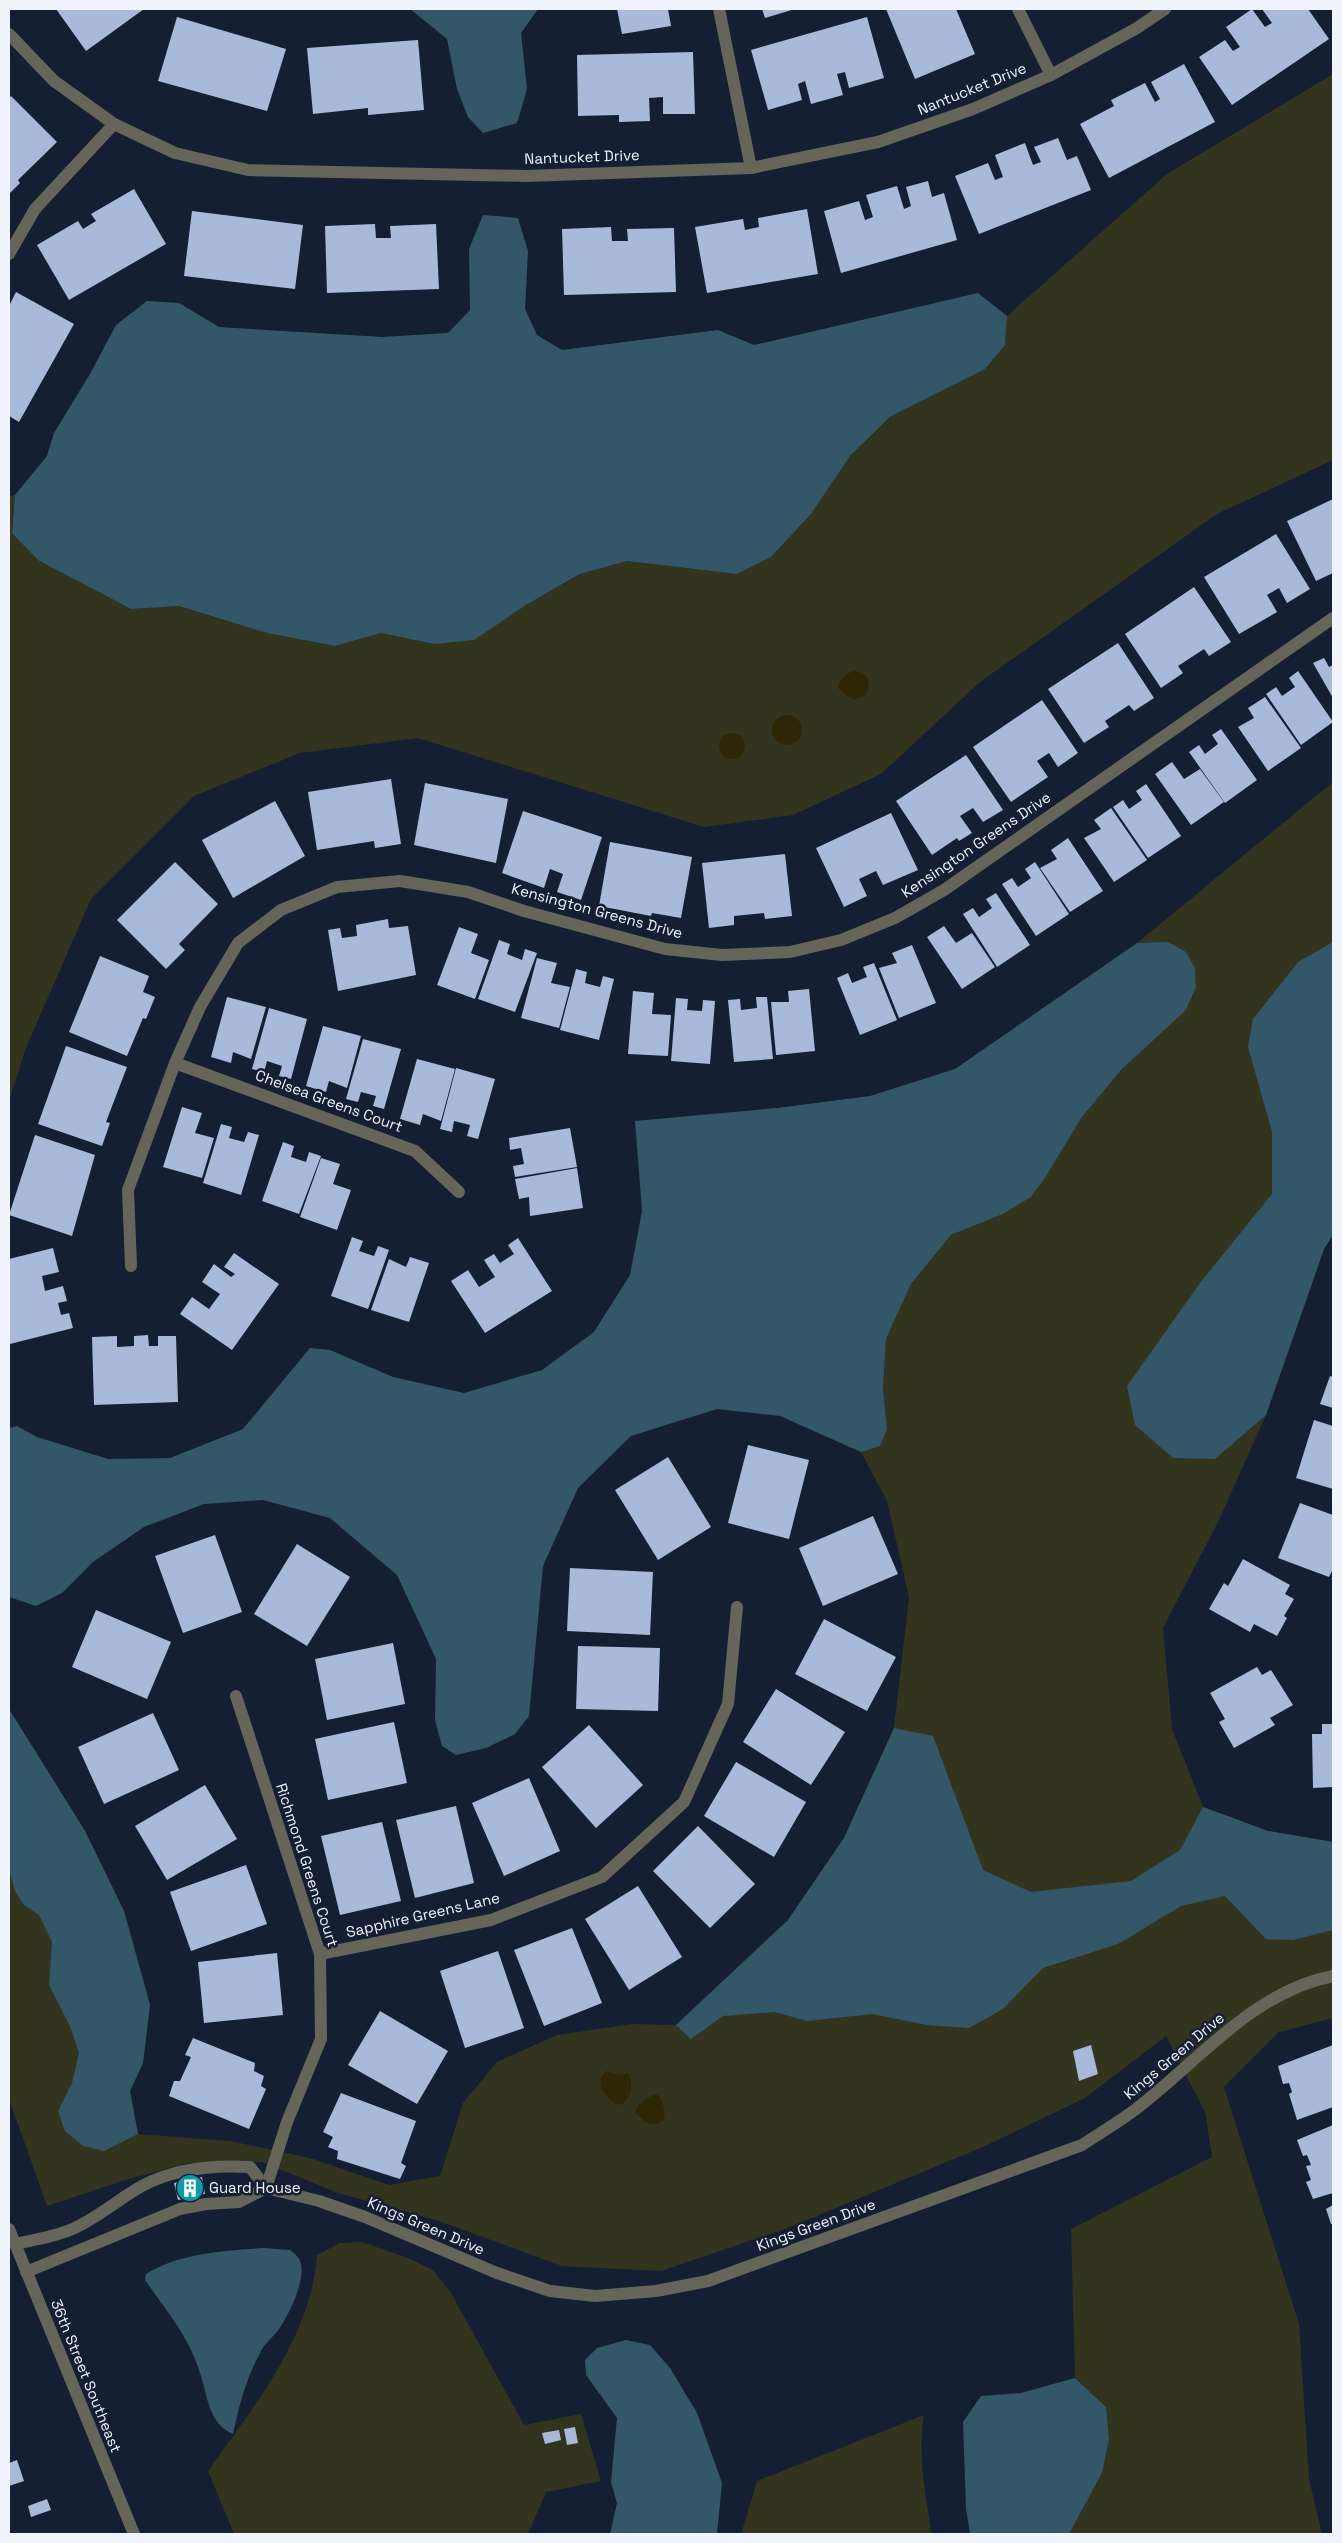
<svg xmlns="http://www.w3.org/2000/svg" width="1342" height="2543" font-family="'Space Grotesk',sans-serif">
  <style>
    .green { fill: #32341e }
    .sand { fill: #2e2604 }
    .water { fill: #335768 }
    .building { fill: #a8b9d9 }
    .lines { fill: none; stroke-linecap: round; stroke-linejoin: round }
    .minor { stroke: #656559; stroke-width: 12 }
    .labels { text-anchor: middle; stroke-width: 5; stroke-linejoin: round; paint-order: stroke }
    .street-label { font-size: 15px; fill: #eff4fd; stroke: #151f33 }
    .poi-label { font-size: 15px; fill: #eff4fd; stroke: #151f33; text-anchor: start }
  </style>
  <rect width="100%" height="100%" fill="#151f33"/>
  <g class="green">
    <path d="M1333 74V460L1217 514 980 682 881 774 793 815 704 827 418 738 300 753 194 796 91 899 26 1048 9 1101V496L15 495 12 533 105 595 131 609 179 606 267 633 335 646 381 633 434 644 526 605 581 574 627 561 737 574 771 557 811 514 850 456 891 416 985 369 1005 345 1007 316 1167 174Z"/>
    <path d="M1333 782V1235L1324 1249 1266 1415 1218 1522 1163 1628 1172 1729 1203 1807 1268 1831 1333 1842V2018L1279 2032 1224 2087 1299 2324 1309 2479 1322 2534H1069L1102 2473 1106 2407 1075 2378 1071 2229 1212 2157 1205 2112 1166 2036 1085 2098 983 2147 785 2229 661 2271 562 2266 439 2221 338 2193 262 2162 188 2163 122 2181 47 2206 9 2099V1709L85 1831 124 1911 150 2005 143 2063 130 2091 138 2134 230 2141 310 2158 389 2185 440 2176 463 2103 497 2062 557 2035 632 2024 676 2025 788 1920 844 1838 894 1728 909 1597 887 1501 861 1452 880 1446 887 1430 883 1388 886 1339 911 1284 951 1235 1003 1214 1045 1178 1082 1117 1122 1069 1168 942 1137 943Z"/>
    <path d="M362 2242 408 2258 433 2270 451 2293 524 2425 581 2414 601 2481 546 2492 528 2534H234L208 2471C254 2406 311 2337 317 2255L340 2243Z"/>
    <path d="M924 2415C917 2460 926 2490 931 2534H741L757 2481Z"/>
  </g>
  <g class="sand">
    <path d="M854 671 863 673 869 681 867 694C855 704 847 697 838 688 840 679 846 673 854 671Z"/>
    <circle cx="787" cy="730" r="15"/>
    <circle cx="732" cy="746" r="13"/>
    <path d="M606 2071 620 2075 628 2073C633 2084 632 2093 624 2103L618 2105C608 2098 598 2090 601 2077Z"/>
    <path d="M654 2094 658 2095C663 2104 667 2111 663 2121 650 2129 645 2121 635 2113L638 2105Z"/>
  </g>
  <g class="water">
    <path d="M410 9H538L521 33 527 89 517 123 483 133 468 117 457 89 447 39Z"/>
    <path d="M483 215 518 218 528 251 525 309 537 335 562 350 718 330 754 345 978 293 1007 316 1005 345 985 369 891 416 850 456 811 514 771 557 737 574 627 561 580 574 526 605 474 640 434 644 381 633 335 646 267 633 179 606 131 609 38 560 12 533 15 495 47 456 54 433 90 374 116 325 147 301 179 303 219 327 382 337 448 333 470 310 469 249Z"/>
    <path d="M1168 942 1186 952 1195 968 1196 987 1186 1010 1122 1069 1082 1117 1045 1178 1031 1197 1003 1214 951 1235 911 1284 886 1339 883 1388 887 1430 880 1446 861 1452 780 1416 717 1409 631 1436 578 1488 543 1566 529 1716 515 1734 486 1748 456 1755 442 1746 435 1720 436 1659 397 1575 330 1518 263 1500 204 1504 144 1527 93 1562 62 1593 36 1606 9 1597V1428L17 1426 37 1437 108 1459 170 1458 243 1429 310 1348 330 1350 393 1377 464 1393 542 1370 594 1332 630 1275 642 1211 635 1121 777 1108 870 1096 955 1069 1137 943Z"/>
    <path d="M1333 942V1235L1324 1249 1266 1415 1215 1459 1173 1458 1135 1425 1127 1386 1200 1283 1272 1194V1132L1248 1047 1253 1019 1298 962Z"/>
    <path d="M9 1709 85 1831 124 1911 150 2005 143 2063 130 2091 138 2134 104 2151 83 2146 65 2131 58 2111 72 2083 79 2053 70 2026 49 1985 52 1942 39 1915 24 1905 15 1891 9 1869Z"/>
    <path d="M894 1728 933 1736 983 1870 1031 1892 1131 1881 1180 1850 1203 1807 1268 1831 1333 1842V1930L1293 1940 1266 1939 1225 1896 1181 1906 1118 1944 1043 1968 1003 2009 969 2028 927 2025 872 2014 807 2021 775 2012 723 2016 691 2039 676 2025 788 1920 844 1838Z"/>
    <path d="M263 2248 290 2250C294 2253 299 2257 300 2261 307 2277 290 2312 281 2326 275 2336 265 2342 260 2353 246 2379 239 2406 233 2434 209 2424 208 2398 201 2376 189 2336 168 2313 145 2280L146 2274C180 2253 224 2251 263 2248Z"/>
    <path d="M626 2340 650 2345 670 2368 697 2413 722 2483 717 2534H610L617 2503 611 2482 617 2418 586 2375 585 2360 597 2348Z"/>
    <path d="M1075 2378 1106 2407 1109 2439 1102 2473 1069 2534H970L966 2508 963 2422 981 2396 1021 2393Z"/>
  </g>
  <g class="building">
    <path d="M56 9H144L86 51Z"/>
    <path d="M617 9H668L671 26 622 34Z"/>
    <path d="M762 9H795L765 18Z"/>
    <path d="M886 9H956L975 54 915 79Z"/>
    <path d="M1252 9 1265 27 1272 23 1262 9H1308L1329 39 1232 105 1199 57 1225 40 1233 51 1240 47 1226 27Z"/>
    <path d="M177 17 286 49 267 111 158 81Z"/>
    <path d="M867 17 884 78 849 88 845 72 837 74 843 95 811 104 805 81 798 84 802 100 768 110 751 50Z"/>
    <path d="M418 40 424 110 368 115V108L313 114 307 48Z"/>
    <path d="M693 52 695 114H663V97L649 98 650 121 619 122V115L578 116 577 55Z"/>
    <path d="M1184 64 1215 122 1109 178 1080 124 1114 106 1111 100 1145 83 1155 102 1160 99 1151 82Z"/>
    <path d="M11 96 57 142 18 180 20 183 9 194V98Z"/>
    <path d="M1058 138 1067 160 1077 156 1091 190 979 234 955 176 988 163 995 180 1003 177 995 155 1025 143 1033 165 1041 162 1034 147Z"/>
    <path d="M928 181 932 197 944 193 957 240 841 273 824 211 859 201 865 220 873 217 866 195 897 186 904 209 911 206 906 187Z"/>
    <path d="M134 189 166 244 69 300 37 245 78 221 83 229 96 221 91 214Z"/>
    <path d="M807 209 818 274 707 293 695 227 743 219 745 230 759 227 758 218Z"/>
    <path d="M192 211 303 225 295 289 184 276Z"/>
    <path d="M375 224 376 238H391L390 226 436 224 439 289 327 293 325 226Z"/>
    <path d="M611 227 612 241H628L627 229 674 228 676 292 564 295 562 229Z"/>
    <path d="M16 292 74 324 19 422 9 416V306Z"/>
    <path d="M1333 499V573L1316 581 1287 521Z"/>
    <path d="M1276 534 1310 589 1287 603 1279 588 1267 595 1277 612 1239 634 1204 577Z"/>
    <path d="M1194 587 1231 642 1209 656 1204 649 1178 666 1183 673 1161 688 1125 634Z"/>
    <path d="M1118 643 1154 698 1134 711 1129 705 1105 721 1109 727 1084 743 1048 689Z"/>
    <path d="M1324 658 1329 667 1333 665V698L1313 663Z"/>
    <path d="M1298 671 1333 722 1301 745 1266 694 1276 687 1282 696 1295 687 1289 678Z"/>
    <path d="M1265 697 1301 748 1268 771 1238 727 1254 718 1248 708Z"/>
    <path d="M1042 700 1078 753 1058 767 1049 753 1037 761 1048 777 1011 802 973 747Z"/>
    <path d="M1221 729 1257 780 1225 803 1189 752 1199 745 1205 754 1218 744 1212 735Z"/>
    <path d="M966 755 1003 810 983 822 973 808 960 816 972 833 959 841 957 838 932 855 896 801Z"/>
    <path d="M1172 762 1184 779 1200 769 1224 802 1191 825 1155 774Z"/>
    <path d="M391 779 401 844 375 848 374 841 317 850 308 792Z"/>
    <path d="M425 783 508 799 496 863 414 845Z"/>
    <path d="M1146 784 1181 836 1148 858 1113 807 1123 800 1129 809 1142 800 1136 791Z"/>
    <path d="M275 801 305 856 233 898 202 840Z"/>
    <path d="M1111 808 1147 860 1114 882 1084 838 1101 829 1094 820Z"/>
    <path d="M523 811 602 837 581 900 557 892 563 874 550 869 544 888 502 873Z"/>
    <path d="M891 813 918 870 883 885 876 871 859 879 867 896 844 907 816 848Z"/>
    <path d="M1068 838 1103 891 1070 912 1040 868 1057 859 1051 850Z"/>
    <path d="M610 842 692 857 681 918 652 913 651 916 599 906Z"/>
    <path d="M785 854 792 916 765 919 764 913 734 916V925L709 928 702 863Z"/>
    <path d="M175 862 218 904 179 944 185 950 166 969 117 920Z"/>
    <path d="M1035 862 1069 914 1036 936 1002 884 1012 878 1018 887 1031 878 1025 869Z"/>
    <path d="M996 893 1030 945 997 967 963 914 973 908 979 917 992 908 986 899Z"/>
    <path d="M388 919 389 928 408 926 416 975 338 991 328 930 340 928 342 938 357 936 356 925Z"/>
    <path d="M944 926 956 943 972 933 995 967 962 989 927 937Z"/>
    <path d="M459 927 478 934 471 953 489 960 475 999 437 985Z"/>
    <path d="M499 940 510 944 507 954 522 960 525 949 537 953 515 1012 478 999Z"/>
    <path d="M912 945 936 1003 899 1018 879 968 897 963 892 953Z"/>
    <path d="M100 956 149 976 143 992 155 997 146 1019 143 1018 127 1056 69 1032Z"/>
    <path d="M537 958 557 963 551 983 570 987 559 1028 521 1018Z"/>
    <path d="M874 963 897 1020 860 1035 837 978 848 973 852 983 867 977 863 967Z"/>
    <path d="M576 969 587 972 585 983 600 987 603 976 614 979 599 1040 560 1030Z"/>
    <path d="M809 989 815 1051 776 1055 771 1002H789L788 991Z"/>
    <path d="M633 991 654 993 652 1014 671 1015 668 1056 628 1054Z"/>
    <path d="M227 997 266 1007 251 1059 233 1052 231 1063 211 1057Z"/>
    <path d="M756 997H767L773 1059 734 1062 728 1000 740 999 741 1010 757 1008Z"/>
    <path d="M676 998 688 999 687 1010 702 1011 703 1000 715 1001 710 1064 671 1061Z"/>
    <path d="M269 1008 307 1019 291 1079 279 1076 282 1066 267 1061 264 1072 252 1069Z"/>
    <path d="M323 1026 361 1036 347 1088 329 1081 326 1092 306 1086Z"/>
    <path d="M363 1039 401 1049 384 1109 373 1106 376 1096 361 1092 358 1102 346 1099Z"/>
    <path d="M66 1046 127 1067 106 1122 110 1123 102 1146 38 1124Z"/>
    <path d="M417 1059 455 1069 441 1121 423 1114 420 1125 400 1119Z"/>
    <path d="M456 1068 495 1079 478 1139 467 1136 470 1125 454 1121 452 1132 440 1129Z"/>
    <path d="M182 1107 202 1113 195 1133 214 1138 202 1178 163 1167Z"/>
    <path d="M221 1124 232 1127 229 1138 244 1142 248 1132 259 1135 241 1195 203 1183Z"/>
    <path d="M570 1128 577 1167 515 1177 513 1166 524 1164 521 1148 510 1150 509 1138Z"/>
    <path d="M35 1135 95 1155 72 1236 9 1215Z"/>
    <path d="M283 1142 294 1146 291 1157 306 1162 309 1152 321 1156 299 1214 262 1201Z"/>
    <path d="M321 1158 340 1164 333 1184 351 1190 337 1230 300 1217Z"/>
    <path d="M577 1168 583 1208 530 1216 529 1197 519 1199 515 1179Z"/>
    <path d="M352 1237 363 1241 359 1251 374 1256 378 1246 389 1250 368 1309 331 1296Z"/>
    <path d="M518 1238 552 1291 485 1333 451 1281 468 1270 479 1287 495 1277 484 1260 494 1254 500 1263 514 1254 508 1245Z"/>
    <path d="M53 1248 59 1272 42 1276 45 1291 63 1286 67 1301 58 1303 61 1315 69 1313 73 1328 10 1344 9 1259Z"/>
    <path d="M234 1253 279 1284 232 1350 180 1314 192 1297 209 1309 220 1294 202 1282 214 1264 231 1277 235 1274 224 1267Z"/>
    <path d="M410 1257 429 1263 409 1322 371 1310 389 1259 406 1267Z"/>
    <path d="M148 1335 149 1346H158V1336H176L178 1402 94 1405 92 1337 117 1336V1347L134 1346V1336Z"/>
    <path d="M1330 1376 1333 1377V1408L1320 1404Z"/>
    <path d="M1314 1420 1333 1426V1489L1296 1478Z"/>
    <path d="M748 1445 809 1460 789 1539 728 1523Z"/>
    <path d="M668 1457 711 1527 658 1560 615 1490Z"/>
    <path d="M1300 1503 1333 1515V1569L1329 1577 1278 1558Z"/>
    <path d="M873 1516 898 1574 823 1606 799 1548Z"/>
    <path d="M215 1535 242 1612 183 1633 155 1556Z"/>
    <path d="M297 1544 350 1577 307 1646 254 1614Z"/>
    <path d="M1243 1559 1290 1585 1285 1594 1294 1599 1284 1616 1287 1618 1277 1636 1254 1624 1250 1632 1209 1609 1224 1583 1228 1586Z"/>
    <path d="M570 1568 653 1572 650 1635 567 1631Z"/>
    <path d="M96 1610 171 1642 147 1699 72 1667Z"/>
    <path d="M824 1619 896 1657 867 1711 795 1674Z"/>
    <path d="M393 1643 405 1704 327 1720 315 1659Z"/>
    <path d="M578 1646 660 1648 658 1711 576 1709Z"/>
    <path d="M1257 1667 1262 1675 1271 1670 1293 1705 1270 1718 1275 1725 1234 1748 1219 1722 1225 1719 1210 1693Z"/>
    <path d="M776 1689 845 1732 811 1785 743 1742Z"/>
    <path d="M153 1713 179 1770 104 1804 78 1747Z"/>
    <path d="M394 1722 407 1783 328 1800 315 1739Z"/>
    <path d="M1322 1724H1333V1787L1313 1788 1312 1734H1322Z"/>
    <path d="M589 1725 643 1785 596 1828 542 1767Z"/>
    <path d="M736 1762 806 1802 774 1857 704 1816Z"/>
    <path d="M529 1778 560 1851 504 1876 472 1803Z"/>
    <path d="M205 1785 237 1839 167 1880 135 1826Z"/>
    <path d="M456 1806 474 1883 415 1898 396 1820Z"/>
    <path d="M382 1822 401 1901 340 1915 321 1836Z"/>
    <path d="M698 1826 755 1884 710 1928 653 1871Z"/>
    <path d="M246 1865 267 1924 191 1951 170 1892Z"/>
    <path d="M638 1886 682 1957 629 1990 585 1919Z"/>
    <path d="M572 1928 602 2003 544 2026 514 1950Z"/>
    <path d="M498 1951 524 2028 465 2048 440 1971Z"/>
    <path d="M277 1953 283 2015 204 2023 198 1962Z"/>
    <path d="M380 2011 448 2051 417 2104 348 2065Z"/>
    <path d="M193 2038 255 2063 254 2071 264 2076 261 2086 266 2089 249 2129 169 2096 174 2081H180L191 2057 185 2055Z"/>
    <path d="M1091 2045 1098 2074 1079 2081 1073 2051Z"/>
    <path d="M1333 2045V2107L1297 2120 1289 2094 1292 2092 1289 2083 1283 2084 1278 2066Z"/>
    <path d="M341 2093 416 2121 401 2163 406 2166 400 2179 337 2159 338 2151 328 2147 333 2137 323 2132Z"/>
    <path d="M1333 2125V2193L1313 2199 1306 2182 1311 2180 1306 2166 1311 2165 1307 2155 1303 2156 1297 2140Z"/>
    <path d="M202 2177 205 2194 178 2200 174 2183Z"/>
    <path d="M1333 2205V2224H1331L1326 2209Z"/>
    <path d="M575 2427 578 2443 567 2445 564 2429Z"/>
    <path d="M559 2430 561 2440 545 2444 542 2433Z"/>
    <path d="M17 2460 24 2481 9 2486V2463Z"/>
    <path d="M47 2499 51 2510 31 2517 28 2506Z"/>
  </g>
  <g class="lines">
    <g class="minor">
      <path d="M719 9 751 168"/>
      <path d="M1018 9 1051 75"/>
      <path d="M9 34 54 81 114 124 175 153 248 170 527 176 751 168 878 142 973 109 1051 75 1137 28 1165 9"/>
      <path d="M9 254 35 209 114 124"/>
      <path d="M175 1063 415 1151 459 1192"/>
      <path d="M131 1266 128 1190 175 1063 200 1007 238 943 281 910 337 887 400 881 468 892 524 911 665 949 722 955 790 952 841 940 895 918 944 890 1333 618"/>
      <path d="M236 1696 320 1954 321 2039 287 2122 266 2188"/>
      <path d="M320 1954 491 1920 602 1877 684 1802 728 1704 737 1607"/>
      <path d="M9 2229 134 2534"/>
      <path d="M15 2244C33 2240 53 2237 70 2230 97 2219 118 2199 142 2186 175 2168 214 2165 250 2167L266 2188 319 2201 365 2217 497 2273 550 2291 595 2296 656 2291 708 2281 1082 2145C1100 2133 1119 2122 1136 2109 1199 2061 1252 1992 1333 1976"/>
      <path d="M26 2272 180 2209 206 2204 239 2202 266 2188"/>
    </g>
  </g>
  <defs>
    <g id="building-disc" transform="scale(1.4375)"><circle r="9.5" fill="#0f9aa8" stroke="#151f33"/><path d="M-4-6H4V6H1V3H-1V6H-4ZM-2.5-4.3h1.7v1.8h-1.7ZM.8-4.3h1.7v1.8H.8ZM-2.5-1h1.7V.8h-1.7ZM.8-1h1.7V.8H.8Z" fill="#fff"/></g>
  </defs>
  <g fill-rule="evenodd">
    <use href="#building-disc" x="190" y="2188"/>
  </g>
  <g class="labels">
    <g class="street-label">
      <text transform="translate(972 89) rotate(-22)" y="5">Nantucket Drive</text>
      <text transform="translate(582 157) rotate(-2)" y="5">Nantucket Drive</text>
      <text transform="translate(976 845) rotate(-34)" y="5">Kensington Greens Drive</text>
      <text transform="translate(597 911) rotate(15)" y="5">Kensington Greens Drive</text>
      <text transform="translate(329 1101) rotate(20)" y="5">Chelsea Greens Court</text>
      <text transform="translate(307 1865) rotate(72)" y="5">Richmond Greens Court</text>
      <text transform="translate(423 1915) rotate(-13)" y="5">Sapphire Greens Lane</text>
      <text transform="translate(1174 2056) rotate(-40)" y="5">Kings Green Drive</text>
      <text transform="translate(816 2225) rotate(-20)" y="5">Kings Green Drive</text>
      <text transform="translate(426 2226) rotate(23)" y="5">Kings Green Drive</text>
      <text transform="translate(86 2376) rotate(68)" y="5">36th Street Southeast</text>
    </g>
    <g class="poi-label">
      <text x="209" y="2193">Guard House</text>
    </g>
  </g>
  <rect width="1342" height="2543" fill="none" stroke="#eff4fd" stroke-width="20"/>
</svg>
